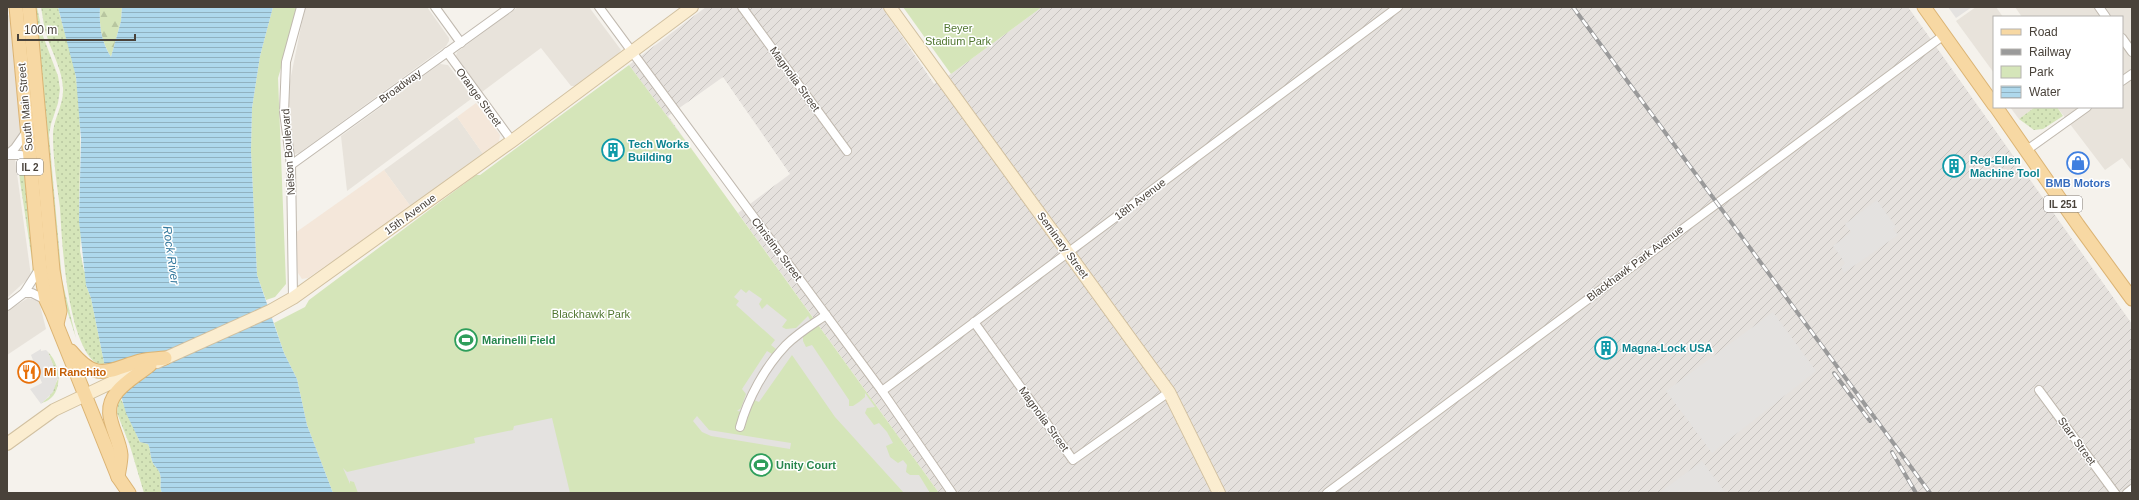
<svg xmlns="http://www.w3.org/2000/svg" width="2139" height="500" font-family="Arial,sans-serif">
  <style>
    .residential { fill: #e8e3db }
    .commercial { fill: #f4e7da }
    .industrial { fill: url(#industrial-furrows) }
    .grass { fill: url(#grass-dots) }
    .forest { fill: url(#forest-firs) }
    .park { fill: #d5e5b9 }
    .parking { fill: #e4e2e0 }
    .water { fill: url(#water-rules) }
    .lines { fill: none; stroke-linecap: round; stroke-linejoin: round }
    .street-casing { stroke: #c0b9af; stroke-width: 10 }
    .secondary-casing { stroke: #d1c0a0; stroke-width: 14 }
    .primary-casing { stroke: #dcb474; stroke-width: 15 }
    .street { stroke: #fff; stroke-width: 8 }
    .secondary { stroke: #fbedd0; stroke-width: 12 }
    .primary { stroke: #f7d8a3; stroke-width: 13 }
    .rail-casing { stroke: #9a9a9a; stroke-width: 4 }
    .rail { stroke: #fff; stroke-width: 2.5; stroke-dasharray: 8; stroke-linecap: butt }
    .labels { text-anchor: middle; stroke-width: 3; stroke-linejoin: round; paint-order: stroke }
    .shield { fill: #fff; stroke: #807b75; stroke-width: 1 }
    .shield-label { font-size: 10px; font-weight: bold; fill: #49423a }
    .park-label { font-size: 11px; fill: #517731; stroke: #fff }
    .street-label { font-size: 11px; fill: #49423a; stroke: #fff }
    .culture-label { font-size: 11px; font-weight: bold; fill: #0d838f; stroke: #fff; text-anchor: start }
    .shop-label { font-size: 11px; font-weight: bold; fill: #366cbe; stroke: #fff }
    .leisure-label { font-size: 11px; font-weight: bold; fill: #27864d; stroke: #fff; text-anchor: start }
    .food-label { font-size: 11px; font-weight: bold; fill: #c56008; stroke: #fff; text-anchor: start }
    .water-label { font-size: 12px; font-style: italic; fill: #367a9e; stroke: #fff }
  </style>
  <defs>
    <pattern id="industrial-furrows" width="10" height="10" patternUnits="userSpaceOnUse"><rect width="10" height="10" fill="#e5e1dd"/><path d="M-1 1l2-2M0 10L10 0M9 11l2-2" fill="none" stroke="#c6c2be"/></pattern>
    <pattern id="grass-dots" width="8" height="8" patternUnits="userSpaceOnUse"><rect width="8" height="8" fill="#d5e5b9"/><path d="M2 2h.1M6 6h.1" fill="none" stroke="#b8c6a0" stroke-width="1.8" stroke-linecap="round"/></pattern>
    <pattern id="forest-firs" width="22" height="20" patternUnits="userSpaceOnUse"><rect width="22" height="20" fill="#d5e5b9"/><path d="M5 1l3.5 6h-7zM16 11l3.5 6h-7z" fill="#b8c6a0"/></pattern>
    <pattern id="water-rules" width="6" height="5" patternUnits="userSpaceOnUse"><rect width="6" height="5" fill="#aed8ec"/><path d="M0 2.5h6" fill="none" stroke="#90b1c0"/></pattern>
  </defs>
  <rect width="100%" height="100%" fill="#f5f2ec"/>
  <g class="residential">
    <path d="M305 7H427L449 38V41L446 46 299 153 295 154 292 153 287 118 290 81Z"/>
    <path d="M518 7H589L621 50 618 54 575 86H571L541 48 482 92 456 56 457 52Z"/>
    <path d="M1976 7H1996L2003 17H1994V73L1956 21Z"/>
    <path d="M2015 7H2132V171L2122 158 2105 170 2057 107H2122V17H2022Z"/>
    <path d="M7 15 12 16 23 130 7 150Z"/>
    <path d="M440 64 448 65 472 97 471 99 347 191 341 136Z"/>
    <path d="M2010 107H2035L2019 119Z"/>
    <path d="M457 117 483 154 411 207 384 170Z"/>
    <path d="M15 159 31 276 7 298V160Z"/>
    <path d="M28 298 39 301 46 329 7 355V311Z"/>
  </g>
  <g class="commercial">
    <path d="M476 103 500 135 499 142 483 154 457 117Z"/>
    <path d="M384 170 411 207 308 278 302 279 298 273 295 233Z"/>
  </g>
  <path class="industrial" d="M706 7H882L934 84 951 74 1042 7H1908L2132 324V493H939L738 213 790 174 723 77 668 116 696 155 629 65Z"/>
  <g class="grass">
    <path d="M35 7H37L43 36 58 76 60 89 58 103 51 124 49 135 62 280 76 338 65 304 60 276Z"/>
    <path d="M41 7H58C63 31 73 54 76 78 83 125 79 173 79 221L81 232 80 251 84 271 86 272V285L91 298 105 367C67 361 62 239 60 208 57 184 53 160 53 135 53 119 64 105 63 88 62 71 54 56 48 40 44 29 43 18 41 7Z"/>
    <path d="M2035 107H2057L2063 116 2043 129 2034 130 2019 119Z"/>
    <path d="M20 163 25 167 35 265 31 274 33 267 20 181 19 169Z"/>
    <path d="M48 352C63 367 63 399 41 403L49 397 58 379Z"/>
    <path d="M119 397C123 399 136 434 140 442L148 444C151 450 150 458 153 463 155 467 159 469 160 474 162 481 159 486 162 493H144L130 446 117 413Z"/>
  </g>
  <path class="forest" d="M100 7H122L121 21 111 57C101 41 99 26 100 7Z"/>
  <g class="park">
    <path d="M273 7H296L289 41 278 78 286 284 275 297 266 300 257 275 251 151 252 108 260 56Z"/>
    <path d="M903 7H1042L951 74Z"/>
    <path d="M629 65 696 155 939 493H333L307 425 297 379 284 353 274 323 305 307 309 300 476 175H480Z"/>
  </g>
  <g class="parking">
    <path d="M1948 7H1972L1956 18Z"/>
    <path d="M1877 200 1896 227 1893 229 1898 235 1844 273 1841 267 1845 263 1833 246 1851 232 1845 224Z"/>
    <path d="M741 289 746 293 749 290 762 299 759 304 762 309 767 304 787 320 782 327 786 329 796 328 808 316 814 328 803 335V341L806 347 812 345 849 400V406H853L859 402 865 397V393L875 407 867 408 865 413 874 425 879 423 887 432 893 443 886 446 890 457 898 463 903 460 907 465 906 472 910 475H919L930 493H904L835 417 792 355 759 402 754 400 748 409 750 413 737 411 741 408 746 394 742 389 767 351 772 354 776 349 771 345 775 340 736 305 739 301 734 297Z"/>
    <path d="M1773 312 1816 371 1712 453 1666 391Z"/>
    <path d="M41 349V351L46 350 48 352 58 377 53 392 41 404 30 389 42 383 31 355Z"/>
    <path d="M697 416 709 430 791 443 790 449 711 436 702 432 693 421Z"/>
    <path d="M552 418 570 493H358L354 482 350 481V484L343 468 347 472 475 443 474 438 513 430 514 426Z"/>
    <path d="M1702 461 1726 493H1659Z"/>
  </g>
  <path class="water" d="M58 7H100C99 26 101 41 111 57L121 21 122 7H273L260 56 252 108 251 151 257 275 284 353 297 379 307 425 333 493H162C159 486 162 481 160 474 159 469 155 467 153 463 150 458 151 450 148 444L140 442 126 413 122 399 119 397 105 367 91 298 86 285 79 221 81 139 76 77Z"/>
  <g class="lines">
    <g class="street-casing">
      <g id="street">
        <path d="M435 7 461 43"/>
        <path d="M599 7 882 391 952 493"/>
        <path d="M742 7 847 151"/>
        <path d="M2099 7 2106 17"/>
        <path d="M2122 38 2132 52"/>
        <path d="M447 52 512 141"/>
        <path d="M2122 81 2132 74"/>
        <path d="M2027 150 2087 107"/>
        <path d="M7 155 15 148 27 131"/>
        <path d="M7 155H21L30 164"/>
        <path d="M291 165 510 7"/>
        <path d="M24 293H32L46 300"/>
        <path d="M293 298 291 165 284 112 286 62 301 7"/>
        <path d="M7 306 24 293 40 268"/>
        <path d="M974 322 1073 460 1169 392"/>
        <path d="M2039 390 2115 493"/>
        <path d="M882 391 1398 7"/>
        <path d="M740 427C748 398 765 367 786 345 798 333 813 324 826 315"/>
        <path d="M1327 493 1944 35"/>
        <path d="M2127 493 2132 489"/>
      </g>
    </g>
    <g class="secondary-casing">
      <g id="secondary">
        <path d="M890 7 1169 392 1219 493"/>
        <path d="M157 362 270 311 293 298 512 141 692 7"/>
        <path d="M7 444 54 410 138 370"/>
      </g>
    </g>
    <g class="primary-casing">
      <g id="primary">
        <path d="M16 7 40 267 46 300 52 313 118 477 129 493"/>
        <path d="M29 7 53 270 60 311 57 324"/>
        <path d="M1924 7 1994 105"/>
        <path d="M1996 107 2078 225 2132 299"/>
        <path d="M71 351C97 383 108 370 140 361 148 359 157 359 165 358"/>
        <path d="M118 477C119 470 121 462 121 455 119 433 99 413 117 392 126 381 139 374 150 365"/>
      </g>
    </g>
    <use href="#street" class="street"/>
    <use href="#secondary" class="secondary"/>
    <use href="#primary" class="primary"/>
    <g class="rail-casing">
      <g id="rail">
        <path d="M1573 7 1930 493"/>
        <path d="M1834 373 1870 421"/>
        <path d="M1892 452 1916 493"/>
      </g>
    </g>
    <use href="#rail" class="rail"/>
  </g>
  <defs>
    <g id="building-ring" transform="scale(1.15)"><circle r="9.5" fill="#fff" stroke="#0f9aa8" stroke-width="1.5"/><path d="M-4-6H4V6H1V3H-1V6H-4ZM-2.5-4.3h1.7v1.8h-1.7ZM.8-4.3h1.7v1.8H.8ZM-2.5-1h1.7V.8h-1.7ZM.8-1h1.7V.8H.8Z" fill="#0f9aa8"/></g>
    <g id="shop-ring" transform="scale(1.15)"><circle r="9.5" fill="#fff" stroke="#3f7fe0" stroke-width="1.5"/><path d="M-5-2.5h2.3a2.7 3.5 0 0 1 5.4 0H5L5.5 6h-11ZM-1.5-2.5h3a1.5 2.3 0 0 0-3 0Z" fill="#3f7fe0"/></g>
    <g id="stadium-ring" transform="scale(1.15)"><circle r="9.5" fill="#fff" stroke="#2e9e5b" stroke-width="1.5"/><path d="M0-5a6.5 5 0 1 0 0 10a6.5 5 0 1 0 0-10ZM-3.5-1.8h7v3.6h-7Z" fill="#2e9e5b"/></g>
    <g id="restaurant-ring" transform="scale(1.15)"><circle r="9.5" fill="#fff" stroke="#e8710a" stroke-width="1.5"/><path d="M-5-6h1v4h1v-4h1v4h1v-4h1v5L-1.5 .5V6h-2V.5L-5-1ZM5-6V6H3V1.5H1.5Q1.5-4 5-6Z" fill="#e8710a"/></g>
  </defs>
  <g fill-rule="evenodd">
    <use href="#building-ring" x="613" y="150"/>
    <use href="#shop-ring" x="2078" y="163"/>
    <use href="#building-ring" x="1954" y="166"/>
    <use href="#stadium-ring" x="466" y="340"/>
    <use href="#building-ring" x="1606" y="348"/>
    <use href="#restaurant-ring" x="29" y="372"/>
    <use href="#stadium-ring" x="761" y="465"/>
  </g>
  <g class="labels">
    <g class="shield">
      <rect x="17" y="159" width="26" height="16" rx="3"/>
      <rect x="2044" y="196" width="38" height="16" rx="3"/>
    </g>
    <g class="shield-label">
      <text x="30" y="171">IL 2</text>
      <text x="2063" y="208">IL 251</text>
    </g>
    <g class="park-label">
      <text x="958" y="32">Beyer<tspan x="958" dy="13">Stadium Park</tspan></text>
      <text x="591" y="318">Blackhawk Park</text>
    </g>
    <g class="street-label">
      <text transform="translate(795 79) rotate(54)" y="4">Magnolia Street</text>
      <text transform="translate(400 86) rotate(-36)" y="4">Broadway</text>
      <text transform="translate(479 97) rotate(54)" y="4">Orange Street</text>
      <text transform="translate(25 107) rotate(-95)" y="4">South Main Street</text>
      <text transform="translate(288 152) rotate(-94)" y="4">Nelson Boulevard</text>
      <text transform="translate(1140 199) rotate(-37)" y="4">18th Avenue</text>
      <text transform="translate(410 214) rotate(-36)" y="4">15th Avenue</text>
      <text transform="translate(1063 245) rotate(54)" y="4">Seminary Street</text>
      <text transform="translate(777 249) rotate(53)" y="4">Christina Street</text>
      <text transform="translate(1635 263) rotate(-37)" y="4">Blackhawk Park Avenue</text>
      <text transform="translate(1044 419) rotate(54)" y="4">Magnolia Street</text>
      <text transform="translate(2077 441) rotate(54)" y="4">Starr Street</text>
    </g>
    <g class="culture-label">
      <text x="628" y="148">Tech Works<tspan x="628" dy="13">Building</tspan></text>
      <text x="1970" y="164">Reg-Ellen<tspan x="1970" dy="13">Machine Tool</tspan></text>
      <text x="1622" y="352">Magna-Lock USA</text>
    </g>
    <g class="shop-label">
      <text x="2078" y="187">BMB Motors</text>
    </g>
    <g class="leisure-label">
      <text x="482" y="344">Marinelli Field</text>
      <text x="776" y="469">Unity Court</text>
    </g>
    <g class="food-label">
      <text x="44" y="376">Mi Ranchito</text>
    </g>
    <g class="water-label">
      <text transform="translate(171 255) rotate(82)" y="4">Rock River</text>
    </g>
  </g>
  <rect width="2139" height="500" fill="none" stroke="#49423a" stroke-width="16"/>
  <rect x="1993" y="16" width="130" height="92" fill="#ffffff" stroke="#b6b3b0"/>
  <rect x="2001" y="29" width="20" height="6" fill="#f7d8a3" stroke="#b6b3b0"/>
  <text x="2029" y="36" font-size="12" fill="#49423a">Road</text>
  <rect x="2001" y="49" width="20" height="6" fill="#9a9a9a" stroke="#b6b3b0"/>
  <text x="2029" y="56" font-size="12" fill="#49423a">Railway</text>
  <rect x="2001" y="66" width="20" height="12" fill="#d5e5b9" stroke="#b6b3b0"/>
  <text x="2029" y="76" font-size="12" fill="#49423a">Park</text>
  <rect x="2001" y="86" width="20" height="12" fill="url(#water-rules)" stroke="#b6b3b0"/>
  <text x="2029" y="96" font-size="12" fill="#49423a">Water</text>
  <path d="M18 34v6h117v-6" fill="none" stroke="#49423a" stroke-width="2"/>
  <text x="24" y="34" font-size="12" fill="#49423a" stroke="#ffffff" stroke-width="3" paint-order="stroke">100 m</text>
</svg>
